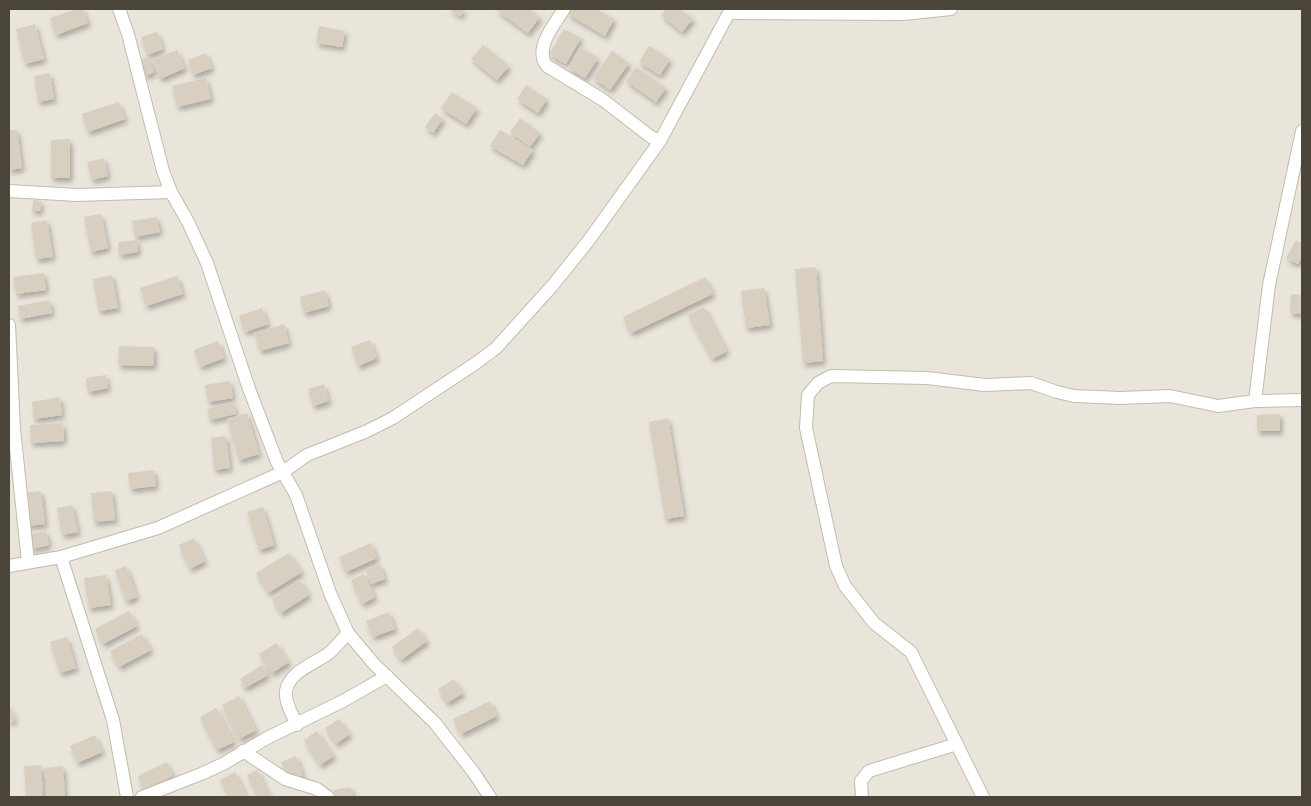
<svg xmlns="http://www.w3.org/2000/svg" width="1311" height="806" font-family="Rubik,sans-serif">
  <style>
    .residential { fill: #eae5da }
    .building { fill: #d8cfc1; filter: url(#shadow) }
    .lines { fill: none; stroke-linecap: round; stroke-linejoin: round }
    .minor-casing { stroke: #c2bbae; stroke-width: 14 }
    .minor { stroke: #fff; stroke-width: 12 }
  </style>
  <defs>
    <filter id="shadow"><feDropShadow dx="2.5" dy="4" stdDeviation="2.5" flood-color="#0004"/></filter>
  </defs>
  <rect width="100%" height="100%" fill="#f6f3ec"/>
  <rect class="residential" x="9" y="9" width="1293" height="788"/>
  <g class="building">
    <path d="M76 9H83L88 23 56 35 50 18Z"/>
    <path d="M448 9H465L460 16Z"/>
    <path d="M495 9H529L540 17 528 33Z"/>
    <path d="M570 9H597L614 19 605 36 568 14Z"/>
    <path d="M666 9H680L693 19 682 32 661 15Z"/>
    <path d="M35 24 44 59 25 64 16 29Z"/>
    <path d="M319 26 345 31 342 47 316 43Z"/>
    <path d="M564 29 581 38 566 64 549 54Z"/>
    <path d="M157 32 163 49 147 55 141 37Z"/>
    <path d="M483 45 509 66 497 80 471 59Z"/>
    <path d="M649 46 670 59 660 75 639 62Z"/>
    <path d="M580 47 598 58 585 78 568 68Z"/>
    <path d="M177 50 185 68 160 79 153 60Z"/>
    <path d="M612 51 629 63 610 90 593 78Z"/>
    <path d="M206 53 212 68 193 75 188 60Z"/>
    <path d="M148 57 154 72 146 76 139 61Z"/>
    <path d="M636 67 666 88 656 102 626 81Z"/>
    <path d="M50 73 54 99 38 102 34 76Z"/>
    <path d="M206 78 211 99 177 107 172 86Z"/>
    <path d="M526 85 547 99 538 113 517 99Z"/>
    <path d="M452 92 477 108 466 124 441 108Z"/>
    <path d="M119 102 125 119 88 132 82 114Z"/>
    <path d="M435 113 443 119 433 133 425 127Z"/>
    <path d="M520 118 540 133 530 147 510 132Z"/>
    <path d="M9 130H17L22 168 9 170Z"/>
    <path d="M500 130 533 150 523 165 490 146Z"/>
    <path d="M70 139V178H51V140Z"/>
    <path d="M104 158 108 176 92 180 87 162Z"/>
    <path d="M33 200 41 201 40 211H32Z"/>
    <path d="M101 214 108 248 91 252 84 217Z"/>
    <path d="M157 217 160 232 135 237 132 221Z"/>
    <path d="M47 220 53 257 36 259 31 223Z"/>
    <path d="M137 240 138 252 119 255 118 242Z"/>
    <path d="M1296 240 1302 244V257L1298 264 1286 258Z"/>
    <path d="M816 267 823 361 803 363 795 269Z"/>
    <path d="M44 273 46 290 16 294 13 277Z"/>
    <path d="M112 275 118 308 99 311 93 279Z"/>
    <path d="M177 276 183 294 146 306 140 288Z"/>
    <path d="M705 277 713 294 631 333 623 317Z"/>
    <path d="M764 288 770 325 746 328 741 291Z"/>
    <path d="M325 290 329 306 304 313 300 297Z"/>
    <path d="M1291 294 1302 295V314L1290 313Z"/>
    <path d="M49 300 52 313 20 319 18 306Z"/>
    <path d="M704 307 727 351 712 359 688 315Z"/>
    <path d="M262 308 268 324 245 332 239 316Z"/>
    <path d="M284 324 289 343 260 351 254 333Z"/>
    <path d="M370 340 377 358 358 366 351 347Z"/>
    <path d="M218 341 224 358 200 367 194 350Z"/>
    <path d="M119 346 154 347V366L118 365Z"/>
    <path d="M106 375 108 388 88 392 86 378Z"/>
    <path d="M230 381 233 398 208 402 205 385Z"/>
    <path d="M324 384 329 401 313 406 308 389Z"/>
    <path d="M60 397 62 415 34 419 32 402Z"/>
    <path d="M233 402 236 414 210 420 207 409Z"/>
    <path d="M247 413 259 454 239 460 227 419Z"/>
    <path d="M1280 414V431H1257V415Z"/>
    <path d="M668 418 684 516 665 519 649 422Z"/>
    <path d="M63 423 64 441 31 443 30 425Z"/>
    <path d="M226 436 230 468 214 470 211 438Z"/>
    <path d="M154 470 156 486 130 489 128 473Z"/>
    <path d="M41 491 45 524 28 526 24 493Z"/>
    <path d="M112 491 115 520 94 522 91 493Z"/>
    <path d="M72 505 78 532 62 535 57 508Z"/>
    <path d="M263 507 274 545 259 550 247 512Z"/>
    <path d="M46 531 49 545 32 549 28 535Z"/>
    <path d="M194 538 205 561 190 569 179 545Z"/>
    <path d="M371 543 377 558 346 572 339 557Z"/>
    <path d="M289 553 302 572 268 593 256 573Z"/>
    <path d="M380 564 385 579 371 584 366 570Z"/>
    <path d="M126 566 137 597 126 601 115 570Z"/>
    <path d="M364 574 375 597 362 604 351 580Z"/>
    <path d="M106 575 111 605 89 608 84 578Z"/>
    <path d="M300 580 309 595 281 613 272 599Z"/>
    <path d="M129 611 137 626 103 644 95 629Z"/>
    <path d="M389 612 395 629 373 637 366 621Z"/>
    <path d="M418 628 427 641 401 660 392 647Z"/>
    <path d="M142 634 151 650 119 667 110 651Z"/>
    <path d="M67 637 76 668 60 673 50 642Z"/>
    <path d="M276 643 289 662 272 673 259 654Z"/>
    <path d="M262 665 268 675 245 688 240 679Z"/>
    <path d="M454 679 463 693 447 703 438 689Z"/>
    <path d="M239 696 256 730 239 739 222 705Z"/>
    <path d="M490 701 497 716 461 734 453 719Z"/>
    <path d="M9 704 15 720 9 723Z"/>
    <path d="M216 708 234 742 217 750 200 717Z"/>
    <path d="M339 719 350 734 336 744 325 728Z"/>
    <path d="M317 731 334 756 320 765 304 740Z"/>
    <path d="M95 735 102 752 77 763 70 746Z"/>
    <path d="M296 756 303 775 288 781 281 762Z"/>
    <path d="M167 762 173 776 144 790 138 776Z"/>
    <path d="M41 765 43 797H26L24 766Z"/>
    <path d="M63 766 65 797H48L45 768Z"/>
    <path d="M257 770 270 797H258L247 775Z"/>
    <path d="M235 772 247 797H229L220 780Z"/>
    <path d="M351 787 353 797H335L334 790Z"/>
  </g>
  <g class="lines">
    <g class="minor-casing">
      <g id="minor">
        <path d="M119 9 128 34 163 171 171 192 188 222 207 263 248 386 277 462 296 495 330 593 348 633 374 664 435 723 474 773 490 797"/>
        <path d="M564 9C555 24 533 49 547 66L603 100 651 137 660 141"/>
        <path d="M729 13 904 14 951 9"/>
        <path d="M9 191 77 195 171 192"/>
        <path d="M9 325 14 429 28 562"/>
        <path d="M1255 401 1269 285 1302 131"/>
        <path d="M61 557 113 720 127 797"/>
        <path d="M9 566 61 557 158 528 283 472 307 455 365 432 393 418 476 363 496 348 553 285 589 240 645 162 660 141 731 9"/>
        <path d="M297 725C292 714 285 703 286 691 289 671 315 664 329 653 336 647 342 639 348 633"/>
        <path d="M243 751 285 779 317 789 328 797"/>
        <path d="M142 797 201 774 223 764 267 738 343 701 387 676"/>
        <path d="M862 797 861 781 869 771 957 744"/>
        <path d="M983 797 911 652 874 623 845 586 836 566 806 428 808 395 818 383 831 376 927 378 985 385 1031 383 1057 392 1074 396 1120 398 1170 396 1218 406 1255 401 1302 400"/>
      </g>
    </g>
    <use href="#minor" class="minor"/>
  </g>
  <rect width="1311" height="806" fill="none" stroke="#4b4439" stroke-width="20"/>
</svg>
